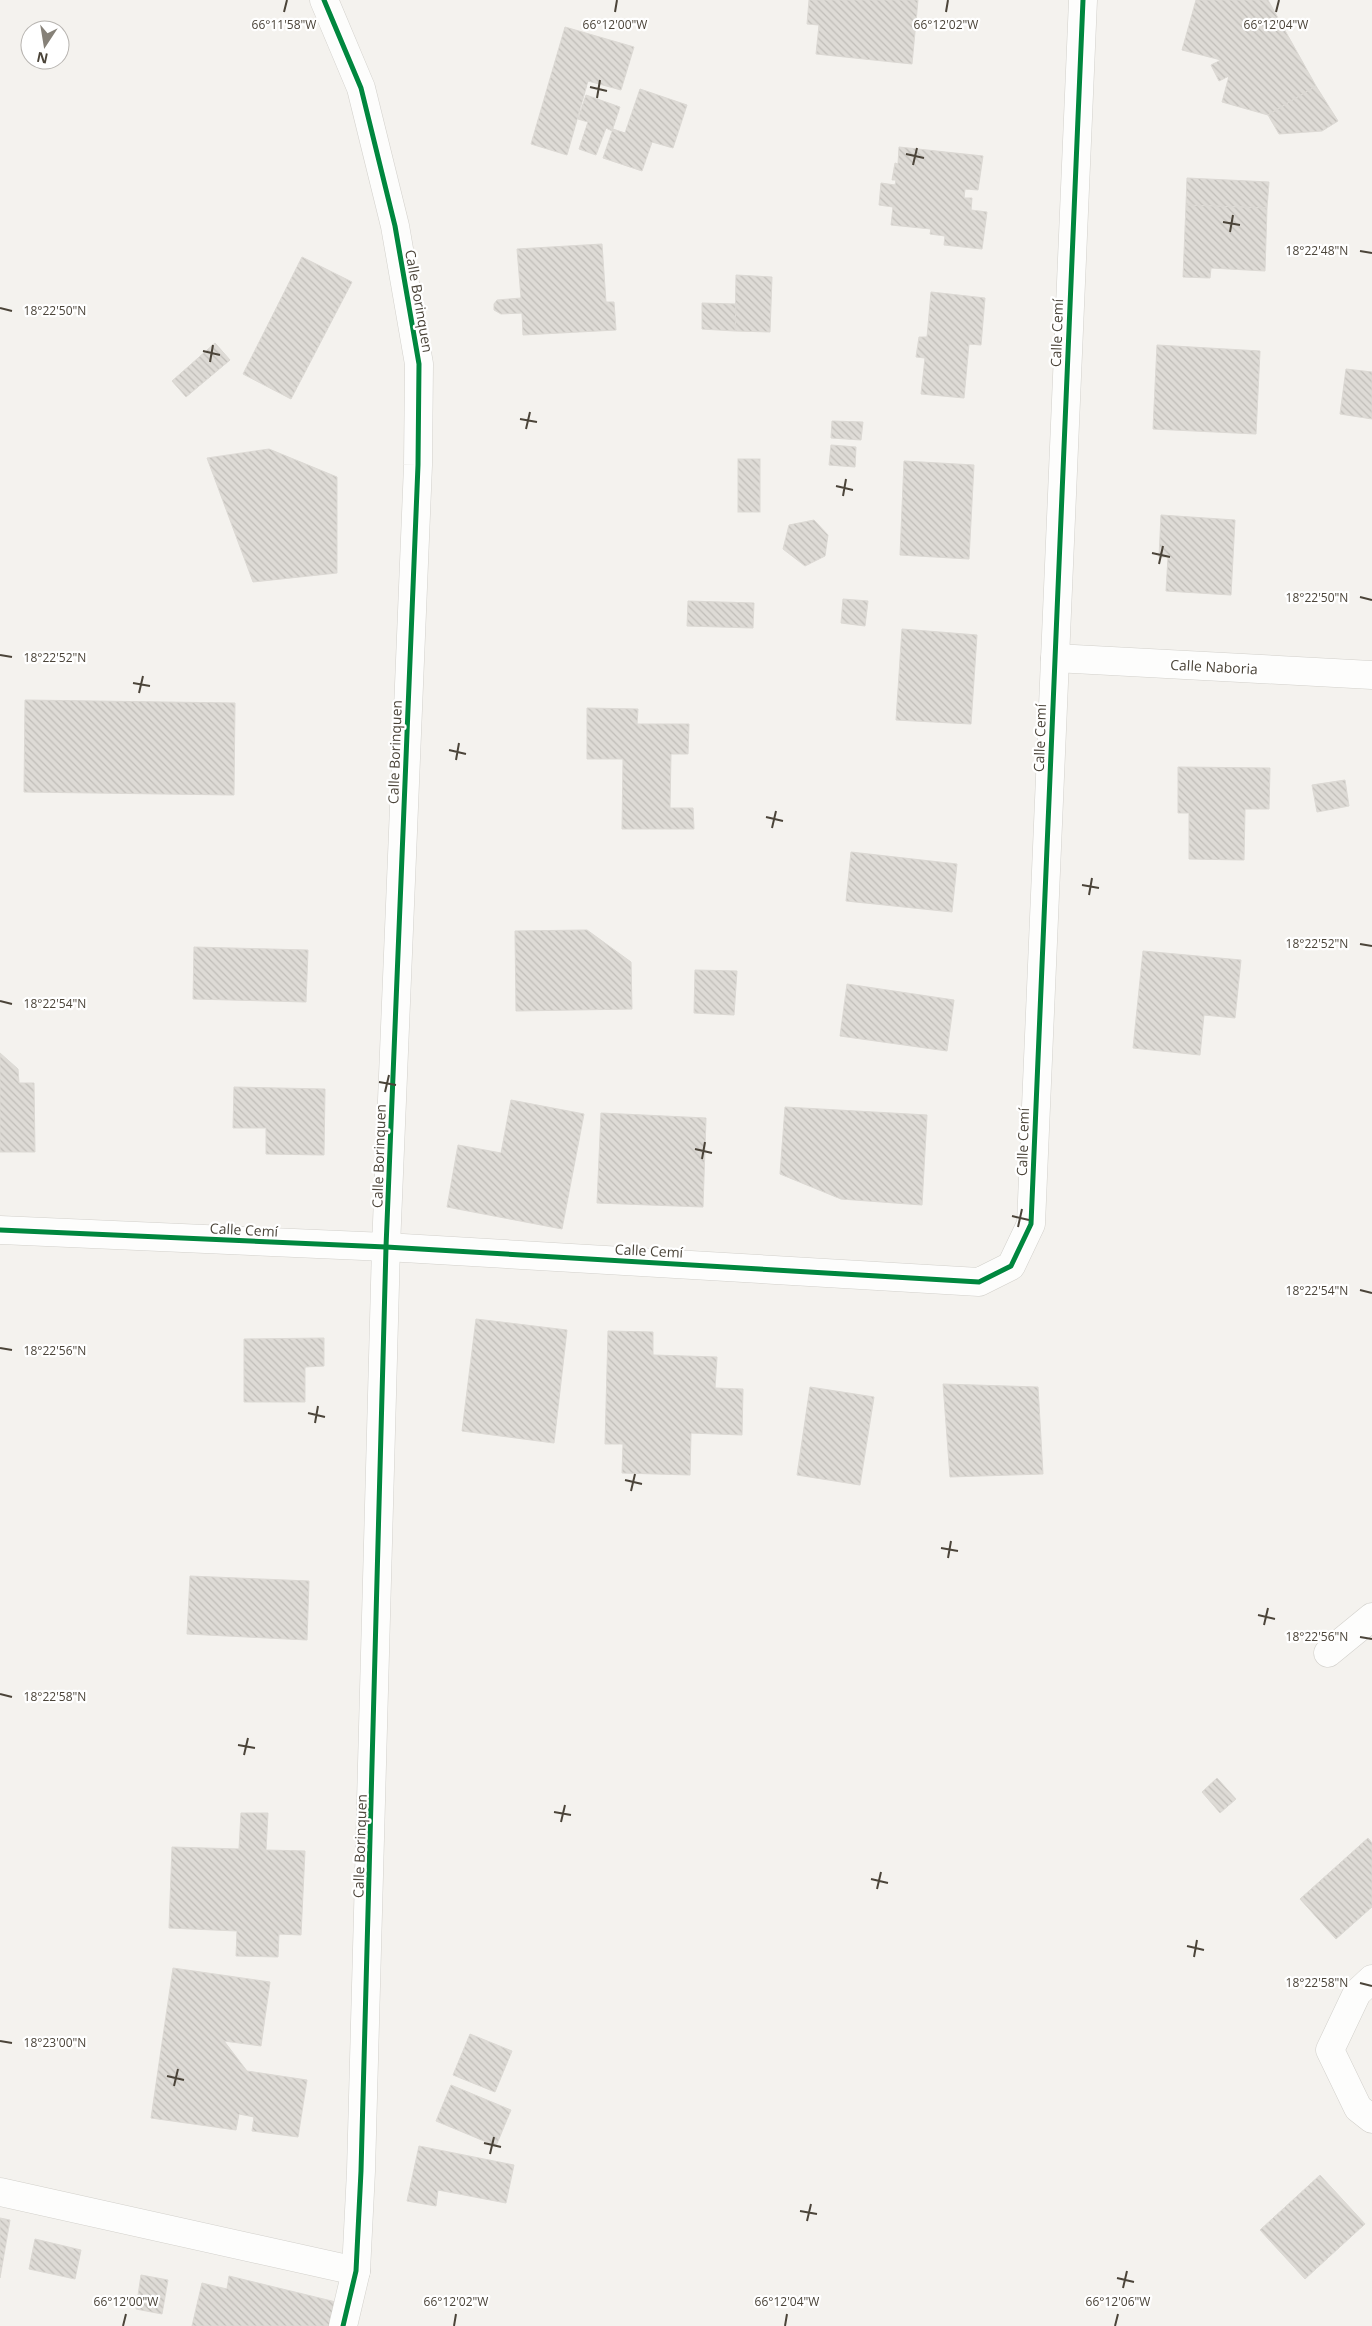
<svg xmlns="http://www.w3.org/2000/svg" width="1372" height="2326" font-family="'Open Sans',sans-serif">
  <style>
    .building { fill: url(#building-back-hatch); stroke: #dcd9d4 }
    .lines { fill: none; stroke-linecap: round; stroke-linejoin: round }
    .minor-casing { stroke: #d2d0cb; stroke-width: 29 }
    .minor { stroke: #fdfdfc; stroke-width: 28 }
    .cycleway-casing { stroke: #fff; stroke-width: 8 }
    .cycleway { stroke: #00873e; stroke-width: 5 }
    .ticks { fill: none; stroke: #4b4439; stroke-width: 2 }
    .labels { text-anchor: middle; stroke-width: 4.5; stroke-linejoin: round; paint-order: stroke }
    .street-label { font-size: 14px; fill: #4b4439; stroke: #fff }
    .ticks-label { font-size: 12px; text-anchor: middle; fill: #4b4439; stroke: #fff; stroke-width: 4.5; stroke-linejoin: round; paint-order: stroke }
  </style>
  <defs>
    <pattern id="building-back-hatch" width="6" height="6" patternUnits="userSpaceOnUse" patternTransform="scale(1.25)"><rect width="6" height="6" fill="#dedbd6"/><path d="M-1 5l2 2M0 0l6 6M5-1l2 2" fill="none" stroke="#c0bdb8"/></pattern>
  </defs>
  <rect width="100%" height="100%" fill="#f4f2ee"/>
  <g class="building">
    <path d="M809 0H918L912 64 816 54 819 25 807 24Z"/>
    <path d="M1196 0H1268L1316 86 1268 115 1222 102 1229 76 1219 81 1211 65 1221 60 1182 50Z"/>
    <path d="M565 27 634 47 621 90 588 81 567 155 531 144Z"/>
    <path d="M1316 86 1338 121 1322 131 1279 134 1268 115Z"/>
    <path d="M640 89 687 105 673 148 652 142 642 171 603 158 613 129 625 133Z"/>
    <path d="M586 95 620 107 612 131 606 128 596 155 579 149 588 122 578 119Z"/>
    <path d="M899 147 983 156 978 190 965 189 964 198H972L971 210 987 212 982 249 944 245 945 236 930 234 931 229 891 225 893 207 879 205 881 183 895 185 896 180H892L895 163 898 164Z"/>
    <path d="M1187 178 1269 182 1267 208 1186 205Z"/>
    <path d="M1186 205 1267 208 1265 271 1211 268 1210 278 1183 277Z"/>
    <path d="M602 244 606 302H614L616 330 523 335 522 313 501 314 494 310V304L497 300 521 298 517 249Z"/>
    <path d="M302 257 352 282 291 399 243 374Z"/>
    <path d="M736 275 772 277 770 332 735 331Z"/>
    <path d="M931 292 985 298 981 345 969 344 964 398 921 394 925 358 916 357 919 337H927Z"/>
    <path d="M702 303 736 304 735 331 702 329Z"/>
    <path d="M215 343 230 360 186 397 172 381Z"/>
    <path d="M1157 345 1260 351 1256 434 1153 429Z"/>
    <path d="M1346 369 1372 372V419L1340 414Z"/>
    <path d="M832 421 863 422 861 440 831 438Z"/>
    <path d="M831 445 856 447 855 467 829 465Z"/>
    <path d="M269 449 337 477V573L253 582 207 458Z"/>
    <rect x="738" y="459" width="22" height="53"/>
    <path d="M904 461 974 465 969 559 900 555Z"/>
    <path d="M1161 515 1235 520 1231 595 1166 591 1168 557H1159Z"/>
    <path d="M814 520 828 535 825 556 805 566 783 549 789 525Z"/>
    <path d="M843 599 868 601 865 626 841 623Z"/>
    <path d="M688 601 754 603 753 628 687 626Z"/>
    <path d="M902 629 977 635 971 724 896 720Z"/>
    <path d="M25 700 235 703 234 795 24 792Z"/>
    <path d="M587 708 638 709 637 724H689L688 754H671L670 808H693L694 829H622L623 759H587Z"/>
    <path d="M1178 767 1270 768 1269 809H1245L1244 860 1189 859V813H1178Z"/>
    <path d="M1345 780 1349 806 1317 812 1312 785Z"/>
    <path d="M851 852 957 864 952 912 846 901Z"/>
    <path d="M587 930 631 962 632 1009 516 1011 515 931Z"/>
    <path d="M194 947 308 950 306 1002 193 999Z"/>
    <path d="M1143 951 1241 960 1235 1018 1204 1015 1200 1055 1133 1048Z"/>
    <path d="M695 970 737 971 734 1015 694 1013Z"/>
    <path d="M847 984 954 1000 947 1051 840 1036Z"/>
    <path d="M0 1053 18 1069 19 1083H34L35 1152H0Z"/>
    <path d="M234 1087 325 1089 324 1155 266 1154V1128H233Z"/>
    <path d="M511 1100 584 1114 562 1229 447 1207 458 1145 501 1153Z"/>
    <path d="M785 1107 927 1115 922 1205 841 1199 780 1174Z"/>
    <path d="M601 1113 706 1118 703 1207 597 1203Z"/>
    <path d="M476 1319 567 1330 554 1443 462 1431Z"/>
    <path d="M608 1331 653 1332V1355L717 1357 715 1388 743 1389 742 1435 691 1433 690 1475 622 1473 623 1444H605Z"/>
    <path d="M324 1338V1366L305 1367V1402H244V1339Z"/>
    <path d="M943 1384 1038 1387 1043 1474 950 1477Z"/>
    <path d="M810 1387 874 1397 860 1485 797 1475Z"/>
    <path d="M190 1576 309 1581 307 1640 187 1634Z"/>
    <path d="M1217 1778 1236 1799 1220 1813 1202 1792Z"/>
    <path d="M241 1813H268L266 1850 305 1851 301 1935 279 1934 278 1957 236 1956 237 1931 169 1928 172 1847 239 1849Z"/>
    <path d="M1368 1838 1372 1843V1907L1336 1939 1300 1899Z"/>
    <path d="M173 1968 270 1982 261 2046 224 2041 247 2071 307 2080 298 2137 252 2131 254 2117 239 2114 236 2130 151 2118Z"/>
    <path d="M470 2034 512 2051 495 2092 453 2075Z"/>
    <path d="M451 2085 511 2110 496 2146 436 2121Z"/>
    <path d="M419 2146 514 2165 506 2203 438 2190 436 2206 407 2201Z"/>
    <path d="M1320 2175 1365 2224 1305 2279 1260 2230Z"/>
    <path d="M0 2218 10 2220 0 2278Z"/>
    <path d="M35 2239 81 2250 75 2279 29 2269Z"/>
    <path d="M141 2275 168 2280 162 2314 136 2309Z"/>
    <path d="M229 2276 340 2303 334 2326H192L202 2283 227 2289Z"/>
  </g>
  <g class="lines">
    <g class="minor-casing">
      <g id="minor">
        <path d="M324 0 361 88 395 226 419 364 418 465 386 1247 361 2171 356 2271 343 2326"/>
        <path d="M1055 658 1372 675"/>
        <path d="M0 1230 386 1247 979 1282 1011 1266 1031 1224 1083 0"/>
        <path d="M1328 1653 1372 1617"/>
        <path d="M1372 1979 1357 1993 1330 2050 1358 2108 1372 2119"/>
        <path d="M0 2192 356 2271"/>
      </g>
    </g>
    <use href="#minor" class="minor"/>
    <g class="cycleway-casing">
      <g id="cycleway">
        <path d="M324 0 361 88 395 226 419 364 418 465 386 1247 361 2171 356 2271 343 2326"/>
        <path d="M0 1230 386 1247 979 1282 1011 1266 1031 1224 1083 0"/>
      </g>
    </g>
    <use href="#cycleway" class="cycleway"/>
  </g>
  <path class="ticks" d="M284 12 287 0M615 12 617 0M946 12 948 0M1276 12 1279 0M590 87 607 91M597 98 600 80M906 154 924 158M913 165 917 148M1223 222 1240 225M1230 232 1233 215M1360 251 1372 253M0 308 12 311M203 351 220 355M210 362 213 345M520 419 537 422M526 429 530 412M836 486 853 490M843 496 846 479M1152 553 1170 557M1159 564 1163 546M1360 597 1372 600M0 655 12 657M133 683 150 686M139 693 143 676M449 750 466 754M456 760 459 743M766 817 783 821M772 828 776 811M1082 885 1099 888M1089 895 1092 878M1360 944 1372 946M0 1001 12 1004M379 1082 396 1085M385 1092 389 1075M695 1149 712 1153M702 1159 705 1142M1012 1216 1029 1220M1018 1227 1022 1209M1360 1290 1372 1293M0 1348 12 1350M308 1413 325 1417M315 1423 318 1406M625 1480 642 1484M631 1491 635 1474M941 1548 958 1551M948 1558 951 1541M1258 1615 1275 1619M1264 1625 1268 1608M1360 1637 1372 1639M0 1694 12 1697M238 1745 255 1748M244 1755 248 1738M554 1812 571 1815M561 1822 565 1805M871 1879 888 1883M877 1889 881 1872M1187 1946 1204 1950M1194 1957 1197 1940M1360 1983 1372 1986M0 2041 12 2043M167 2076 184 2080M174 2086 178 2069M484 2143 501 2147M490 2154 494 2137M800 2211 817 2214M807 2221 811 2204M1117 2278 1134 2282M1123 2288 1127 2271M123 2326 126 2314M454 2326 456 2314M785 2326 787 2314M1115 2326 1118 2314"/>
  <g class="labels">
    <g class="street-label">
      <text transform="translate(419 301) rotate(80)" y="5">Calle Borinquen</text>
      <text transform="translate(1057 333) rotate(-88)" y="5">Calle Cemí</text>
      <text transform="translate(1214 667) rotate(3)" y="5">Calle Naboria</text>
      <text transform="translate(1040 738) rotate(-88)" y="5">Calle Cemí</text>
      <text transform="translate(395 752) rotate(-88)" y="5">Calle Borinquen</text>
      <text transform="translate(1023 1142) rotate(-88)" y="5">Calle Cemí</text>
      <text transform="translate(379 1156) rotate(-88)" y="5">Calle Borinquen</text>
      <text transform="translate(244 1230) rotate(3)" y="5">Calle Cemí</text>
      <text transform="translate(649 1251) rotate(3)" y="5">Calle Cemí</text>
      <text transform="translate(360 1846) rotate(-88)" y="5">Calle Borinquen</text>
    </g>
  </g>
  <g class="ticks-label">
    <text x="284" y="29">66°11'58"W</text>
    <text x="615" y="29">66°12'00"W</text>
    <text x="946" y="29">66°12'02"W</text>
    <text x="1276" y="29">66°12'04"W</text>
    <text x="1317" y="255">18°22'48"N</text>
    <text x="55" y="315">18°22'50"N</text>
    <text x="1317" y="602">18°22'50"N</text>
    <text x="55" y="662">18°22'52"N</text>
    <text x="1317" y="948">18°22'52"N</text>
    <text x="55" y="1008">18°22'54"N</text>
    <text x="1317" y="1295">18°22'54"N</text>
    <text x="55" y="1355">18°22'56"N</text>
    <text x="1317" y="1641">18°22'56"N</text>
    <text x="55" y="1701">18°22'58"N</text>
    <text x="1317" y="1987">18°22'58"N</text>
    <text x="55" y="2047">18°23'00"N</text>
    <text x="126" y="2306">66°12'00"W</text>
    <text x="456" y="2306">66°12'02"W</text>
    <text x="787" y="2306">66°12'04"W</text>
    <text x="1118" y="2306">66°12'06"W</text>
  </g>
  <g transform="translate(45 45) rotate(192)"><circle r="24" fill="#ffffff" stroke="#b7b4b0"/>
  <path d="M0-4L9 19L0 12L-9 19Z" fill="#868178"/>
  <text y="-8" font-size="14" font-weight="bold" text-anchor="middle" fill="#4b4439">N</text>
  </g>
</svg>
